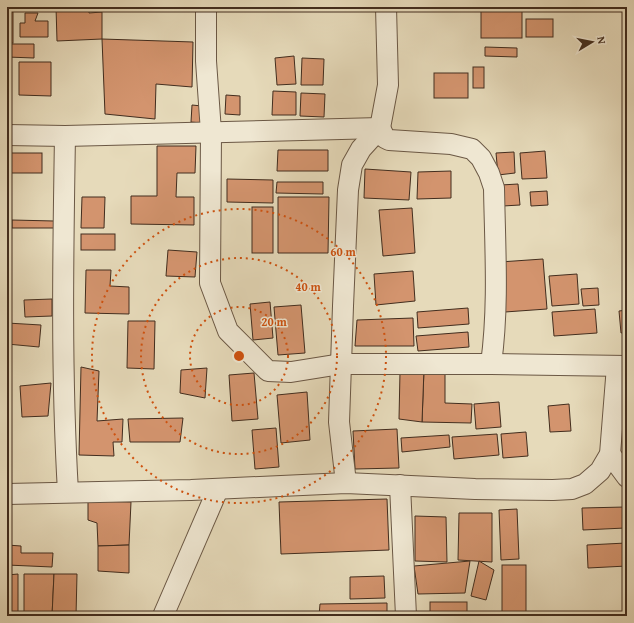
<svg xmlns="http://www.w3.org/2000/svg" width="634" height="623" font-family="'Gentium Book Plus',serif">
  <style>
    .building { fill: #d3946e; stroke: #422d1e }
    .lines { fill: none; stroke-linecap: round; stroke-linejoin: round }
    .minor-casing { stroke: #6b5845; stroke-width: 22 }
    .minor { stroke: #efe7d2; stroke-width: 20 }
    .ring { fill: none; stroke: #cf520f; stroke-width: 2; stroke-dasharray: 2 4 }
    .centre { fill: #cf520f; stroke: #efe7d2; stroke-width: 2 }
    .ring-label { font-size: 12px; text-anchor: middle; font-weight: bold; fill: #cf520f; stroke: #efe7d2; stroke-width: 3; stroke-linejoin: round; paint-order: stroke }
  </style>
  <rect width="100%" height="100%" fill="#e6daba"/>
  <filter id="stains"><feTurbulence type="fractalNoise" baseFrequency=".005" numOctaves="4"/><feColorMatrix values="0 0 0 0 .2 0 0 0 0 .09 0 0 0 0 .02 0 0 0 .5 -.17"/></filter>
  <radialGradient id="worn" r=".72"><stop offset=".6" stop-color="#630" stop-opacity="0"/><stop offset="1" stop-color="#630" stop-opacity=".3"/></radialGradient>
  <g class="building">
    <path d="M56 7H89V13L102 12V39L57 41Z"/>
    <rect x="481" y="7" width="41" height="31"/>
    <rect x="536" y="7" width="27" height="3"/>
    <rect x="7" y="12" width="6" height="31"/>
    <path d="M25 13H38L35 21H48V37H20V23H25Z"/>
    <rect x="526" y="19" width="27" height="18"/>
    <path d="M102 39 193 42 192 87 156 84 155 119 105 114Z"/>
    <path d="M7 44H34V58L7 57Z"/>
    <path d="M485 47 517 48V57L485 56Z"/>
    <path d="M294 56 296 84 277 85 275 58Z"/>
    <path d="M302 58 324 59 323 85H301Z"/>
    <path d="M19 62H51V96L19 95Z"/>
    <rect x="473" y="67" width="11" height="21"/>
    <rect x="434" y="73" width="34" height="25"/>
    <path d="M273 91 296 92V115H272Z"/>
    <path d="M301 93 325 94 324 117 300 116Z"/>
    <path d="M226 95 240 96V115L225 114Z"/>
    <path d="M192 105 202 106 201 123 191 122Z"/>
    <path d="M157 146H196L195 173H177L176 197H194V225L131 224V196H157Z"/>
    <path d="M278 150H328V171H277Z"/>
    <path d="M545 151 547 178 522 179 520 153Z"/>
    <path d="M514 152 515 173 498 175 496 153Z"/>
    <rect x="10" y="153" width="32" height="20"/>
    <path d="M365 169 411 172 409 200 364 198Z"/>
    <path d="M451 171V198L417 199 418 172Z"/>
    <path d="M227 179 273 180V203L227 202Z"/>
    <path d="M277 182H323V194L276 193Z"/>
    <path d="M518 184 520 205 503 206 501 185Z"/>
    <path d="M547 191 548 205 531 206 530 192Z"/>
    <path d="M82 197H105L104 228H81Z"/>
    <path d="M278 197H329L328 253H278Z"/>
    <rect x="252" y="207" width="21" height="46"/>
    <path d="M412 208 415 253 383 256 379 210Z"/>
    <path d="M12 220 54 221V228H12Z"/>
    <rect x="81" y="234" width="34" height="16"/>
    <path d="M168 250 197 252 195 277 166 276Z"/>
    <path d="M543 259 547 309 505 312 500 262Z"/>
    <path d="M86 270H111L110 286 129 287V314L85 313Z"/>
    <path d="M413 271 415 301 376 305 374 274Z"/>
    <path d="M577 274 579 304 552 306 549 276Z"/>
    <path d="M598 288 599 305 583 306 581 289Z"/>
    <path d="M52 299V316L25 317 24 300Z"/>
    <path d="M270 302 273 338 253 340 250 304Z"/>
    <path d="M301 305 305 353 278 355 274 307Z"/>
    <path d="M468 308 469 324 418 328 417 312Z"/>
    <path d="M595 309 597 333 554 336 552 312Z"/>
    <path d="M627 310V332L621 333 619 311Z"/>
    <path d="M413 318 414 346H355L357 320Z"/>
    <path d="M128 321H155L154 369 127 368Z"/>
    <path d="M7 323 41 325 39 347 7 344Z"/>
    <path d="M468 332 469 347 418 351 416 336Z"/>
    <path d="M81 367 99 371 97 421 123 419 122 442H113L114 456 79 455Z"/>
    <path d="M207 368 205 398 180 393 181 370Z"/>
    <path d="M424 369H445V403L472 404 471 423 422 422Z"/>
    <path d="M424 369 422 422 399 419 400 372Z"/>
    <path d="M254 373 258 419 232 421 229 375Z"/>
    <path d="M51 383 48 416 22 417 20 386Z"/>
    <path d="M307 392 310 440 281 443 277 395Z"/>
    <path d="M499 402 501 427 476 429 474 404Z"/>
    <path d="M569 404 571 431 550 432 548 406Z"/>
    <path d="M183 418 180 442H130L128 419Z"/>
    <path d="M276 428 279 467 255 469 252 430Z"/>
    <path d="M397 429 399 468 355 469 353 431Z"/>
    <path d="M526 432 528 456 503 458 501 434Z"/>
    <path d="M497 434 499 455 454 459 452 437Z"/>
    <path d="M449 435 450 447 402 452 401 438Z"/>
    <path d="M387 499 389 550 281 554 279 502Z"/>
    <path d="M88 501 131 502 129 545 98 546 97 523 88 520Z"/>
    <path d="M625 507V528L583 530 582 508Z"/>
    <path d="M517 509 519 559 501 560 499 510Z"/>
    <path d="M459 513H492V562L458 560Z"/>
    <path d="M415 516 446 517 447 562 415 561Z"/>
    <path d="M626 543 627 566 588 568 587 545Z"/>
    <path d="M7 545 21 546V553H53L52 567 7 565Z"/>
    <path d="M129 545V573L98 571V546Z"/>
    <path d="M470 561 465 593 418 594 414 566Z"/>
    <path d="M479 561 494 570 486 600 471 596Z"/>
    <rect x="502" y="565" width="24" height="51"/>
    <path d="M18 574V616H7V575Z"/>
    <path d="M24 574H54L52 616H24Z"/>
    <path d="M54 574H77L76 616H52Z"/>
    <path d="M384 576 385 598 350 599V577Z"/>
    <rect x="430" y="602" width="37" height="14"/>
    <path d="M387 603V616H319L320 604Z"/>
  </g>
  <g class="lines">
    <g class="minor-casing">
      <g id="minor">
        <path d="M206 7V61L211 132 210 283 228 331 268 371 291 372 341 364H491L627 366"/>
        <path d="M7 135 65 136 380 128 385 138 389 140 451 144 472 149 481 158 489 173 494 188C495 247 499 306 491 364"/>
        <path d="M65 136C63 255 61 373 68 492"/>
        <path d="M610 454 627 477"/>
        <path d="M346 483 339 422 343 306 348 190 352 165 361 149 380 128 388 85 386 7"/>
        <path d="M400 485 406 616"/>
        <path d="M7 494 191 490 346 483 475 489 553 490 572 489 585 484 600 471 610 454 617 366"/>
        <path d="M163 616 218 489"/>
      </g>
    </g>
    <use href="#minor" class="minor"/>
  </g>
  <g class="ring">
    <circle cx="239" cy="356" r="49"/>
    <circle cx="239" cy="356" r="98"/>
    <circle cx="239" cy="356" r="147"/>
  </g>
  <circle cx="239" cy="356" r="6" class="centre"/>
  <g class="ring-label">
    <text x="343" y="256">60 m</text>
    <text x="308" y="291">40 m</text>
    <text x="274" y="326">20 m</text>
  </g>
  <rect width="634" height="623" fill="none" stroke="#e6daba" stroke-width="24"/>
  <rect x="8" y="8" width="618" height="607" fill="none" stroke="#422d1e" stroke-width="2"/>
  <rect x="12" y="12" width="610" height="599" fill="none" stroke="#422d1e"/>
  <g transform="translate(592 42) rotate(80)" stroke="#efe7d2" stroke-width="3" paint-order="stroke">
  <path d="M0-3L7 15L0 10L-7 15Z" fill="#422d1e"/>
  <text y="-6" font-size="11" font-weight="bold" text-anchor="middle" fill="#422d1e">N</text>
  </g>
  <rect width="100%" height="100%" filter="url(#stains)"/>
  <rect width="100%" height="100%" fill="url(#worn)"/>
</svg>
